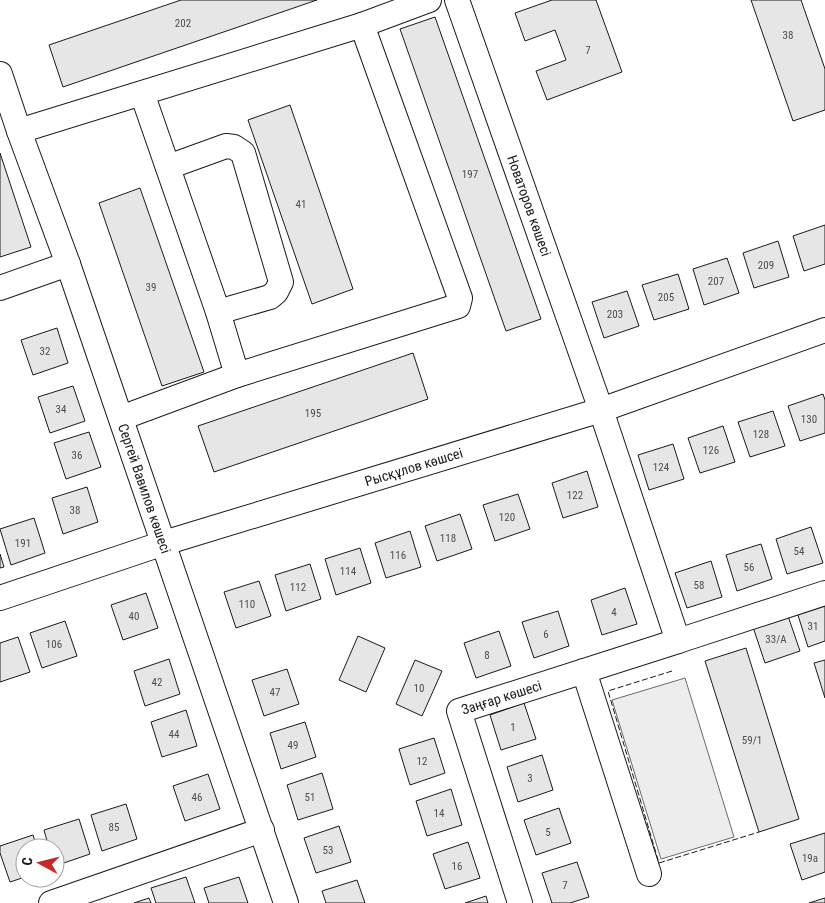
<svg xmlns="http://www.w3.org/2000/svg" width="825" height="903" font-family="'Roboto Condensed',sans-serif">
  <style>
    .parking { fill: #ededed; stroke: #6a6a6a }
    .building { fill: #e6e6e6; stroke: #1a1a1a }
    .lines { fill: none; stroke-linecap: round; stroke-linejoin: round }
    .minor-casing { stroke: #1a1a1a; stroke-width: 26 }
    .minor { stroke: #fff; stroke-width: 24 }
    .fence { stroke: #1a1a1a; stroke-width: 1; stroke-dasharray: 6 2.5; stroke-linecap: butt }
    .labels { text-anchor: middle; stroke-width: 4; stroke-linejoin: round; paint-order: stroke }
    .number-label { font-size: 11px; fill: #4d4d4d }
    .street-label { font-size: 14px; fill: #1a1a1a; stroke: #fff }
  </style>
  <rect width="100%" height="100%" fill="#fff"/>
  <path class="parking" d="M685 678 734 837 661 859 612 700Z"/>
  <g class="building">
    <path d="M181 0H317L63 87 49 45Z"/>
    <path d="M552 0H596L622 72 547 100 536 71 566 60 555 30 525 41 515 13Z"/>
    <path d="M751 0H801L825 69V110L793 121Z"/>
    <path d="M435 17 541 319 506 331 400 29Z"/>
    <path d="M290 105 353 289 312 304 248 120Z"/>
    <path d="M0 153 31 247 0 257Z"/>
    <path d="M140 188 204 372 162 386 99 203Z"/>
    <path d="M825 225V264L804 271 793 236Z"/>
    <path d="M778 241 789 277 754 288 743 253Z"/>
    <path d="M727 258 739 293 704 305 693 269Z"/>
    <path d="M678 274 689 309 654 320 642 285Z"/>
    <path d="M627 291 639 326 604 338 592 302Z"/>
    <path d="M57 328 68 363 33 375 21 340Z"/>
    <path d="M413 353 428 399 214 472 198 426Z"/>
    <path d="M73 386 85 421 50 433 38 397Z"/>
    <path d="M823 394 825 400V433L800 441 788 406Z"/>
    <path d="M773 411 785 446 750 457 738 422Z"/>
    <path d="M723 426 735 462 700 473 688 438Z"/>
    <path d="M89 432 101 467 66 479 54 443Z"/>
    <path d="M673 444 684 479 649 490 638 455Z"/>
    <path d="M587 471 598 507 563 518 552 483Z"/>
    <path d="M87 487 98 522 63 534 52 498Z"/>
    <path d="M518 494 530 529 495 541 483 505Z"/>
    <path d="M460 514 472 549 437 561 425 526Z"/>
    <path d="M34 518 45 553 11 565 0 529Z"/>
    <path d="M811 527 823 563 787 574 776 539Z"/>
    <path d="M410 531 421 567 386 578 375 543Z"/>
    <path d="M761 544 772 579 737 591 726 555Z"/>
    <path d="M360 548 371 583 336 595 325 559Z"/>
    <path d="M0 554 4 567 0 568Z"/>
    <path d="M711 561 722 597 687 608 675 573Z"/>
    <path d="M310 564 321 599 286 611 275 575Z"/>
    <path d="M259 581 271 616 236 628 224 592Z"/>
    <path d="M625 588 637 624 602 635 591 600Z"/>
    <path d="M146 593 158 628 123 640 111 605Z"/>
    <path d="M825 602V641L808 647 797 612Z"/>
    <path d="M558 611 569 646 534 658 522 622Z"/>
    <path d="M788 616 800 651 765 663 753 627Z"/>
    <path d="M65 621 77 656 42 668 30 633Z"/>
    <path d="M499 631 511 666 476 678 464 643Z"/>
    <path d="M358 636 385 648 366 692 339 680Z"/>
    <path d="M18 637 30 672 0 682V643Z"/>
    <path d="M746 648 799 819 759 832 705 661Z"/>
    <path d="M169 659 180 694 145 706 134 671Z"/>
    <path d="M415 660 442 671 422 716 396 704Z"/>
    <path d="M825 660V698L814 663Z"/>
    <path d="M287 669 299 704 264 716 252 680Z"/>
    <path d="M524 703 536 739 501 750 490 715Z"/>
    <path d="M186 710 197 746 162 757 151 722Z"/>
    <path d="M305 722 316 757 281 769 270 733Z"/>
    <path d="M434 738 445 773 410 785 399 749Z"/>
    <path d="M542 755 553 790 518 802 507 767Z"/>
    <path d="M322 773 333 809 298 820 287 785Z"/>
    <path d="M208 774 220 809 185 821 173 786Z"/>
    <path d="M451 789 462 825 427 836 416 801Z"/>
    <path d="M126 804 137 839 102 851 91 815Z"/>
    <path d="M559 808 571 843 536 855 524 820Z"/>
    <path d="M79 819 90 854 55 866V848H49L44 830Z"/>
    <path d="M339 826 351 862 316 873 304 838Z"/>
    <path d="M825 833V872L802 880 790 844Z"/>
    <path d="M33 835 37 848H25V877L10 882 0 853V846Z"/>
    <path d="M468 842 480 878 445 889 433 854Z"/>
    <path d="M577 862 589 897 570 903H552L542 873Z"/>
    <path d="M186 877 195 903H156L151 888Z"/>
    <path d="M239 877 248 903H209L204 888Z"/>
    <path d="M357 880 365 903H326L322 891Z"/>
    <path d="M486 896 488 903H465Z"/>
    <path d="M149 898 151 903H134Z"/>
    <path d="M825 898V903H809Z"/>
  </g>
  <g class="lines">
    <g class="minor-casing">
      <g id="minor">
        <path id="s1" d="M457 0 601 410 678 641 825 593"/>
        <path d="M362 25 429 0"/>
        <path id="s2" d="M0 74 19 131 68 264 286 903"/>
        <path d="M19 131 362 25 460 298 458 306 237 375 218 312 142 93"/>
        <path d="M168 167 226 146 234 147 243 153 281 282 276 292 270 297 218 312"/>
        <path d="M0 288 68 264"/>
        <path d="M121 418 237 375"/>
        <path id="s3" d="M0 598 164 543 601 410 825 330"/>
        <path d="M584 671 649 874"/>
        <path d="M51 903 262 830"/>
        <path id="s4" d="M520 903 459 711 678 641"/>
      </g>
    </g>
    <use href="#minor" class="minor"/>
    <path class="fence" d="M672 671 608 691 659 863 759 832"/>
  </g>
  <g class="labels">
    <g class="number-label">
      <text x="183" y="27">202</text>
      <text x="788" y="39">38</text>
      <text x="588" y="54">7</text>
      <text x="470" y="178">197</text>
      <text x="301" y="208">41</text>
      <text x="766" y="269">209</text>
      <text x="716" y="285">207</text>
      <text x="151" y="291">39</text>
      <text x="666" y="301">205</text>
      <text x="615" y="318">203</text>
      <text x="45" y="355">32</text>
      <text x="61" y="413">34</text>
      <text x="313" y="417">195</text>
      <text x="809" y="423">130</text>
      <text x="761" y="438">128</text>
      <text x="711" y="454">126</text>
      <text x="77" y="459">36</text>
      <text x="661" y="471">124</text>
      <text x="575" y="499">122</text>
      <text x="75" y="514">38</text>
      <text x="507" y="521">120</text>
      <text x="448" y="542">118</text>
      <text x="23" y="547">191</text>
      <text x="799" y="555">54</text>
      <text x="398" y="559">116</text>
      <text x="749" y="571">56</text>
      <text x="348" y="575">114</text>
      <text x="699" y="589">58</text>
      <text x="298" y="591">112</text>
      <text x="247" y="608">110</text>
      <text x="614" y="616">4</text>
      <text x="134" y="620">40</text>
      <text x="813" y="630">31</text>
      <text x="546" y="638">6</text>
      <text x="776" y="643">33/А</text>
      <text x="54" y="648">106</text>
      <text x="487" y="659">8</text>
      <text x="157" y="686">42</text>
      <text x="419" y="692">10</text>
      <text x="275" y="696">47</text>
      <text x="513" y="731">1</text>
      <text x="174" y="738">44</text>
      <text x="752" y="744">59/1</text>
      <text x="293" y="749">49</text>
      <text x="422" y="765">12</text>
      <text x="530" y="782">3</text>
      <text x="197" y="801">46</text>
      <text x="310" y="801">51</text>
      <text x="439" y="817">14</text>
      <text x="114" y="831">85</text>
      <text x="548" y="836">5</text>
      <text x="328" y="854">53</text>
      <text x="810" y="862">19а</text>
      <text x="457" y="870">16</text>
      <text x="565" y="889">7</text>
    </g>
    <g class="street-label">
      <text dy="5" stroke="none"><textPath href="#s1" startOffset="218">Новаторов көшесі</textPath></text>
      <text dy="5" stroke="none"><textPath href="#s3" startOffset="434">Рысқұлов көшсеі</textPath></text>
      <text dy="5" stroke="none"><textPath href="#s2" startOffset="439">Сергей Вавилов көшесі</textPath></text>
      <text dy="5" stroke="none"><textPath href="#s4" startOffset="246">Заңғар көшесі</textPath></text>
    </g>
  </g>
  <g transform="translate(40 863) rotate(277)"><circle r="24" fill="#ffffff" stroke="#a3a3a3"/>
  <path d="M0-4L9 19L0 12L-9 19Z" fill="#c62828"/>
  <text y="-8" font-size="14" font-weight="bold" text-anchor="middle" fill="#1a1a1a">С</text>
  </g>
</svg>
